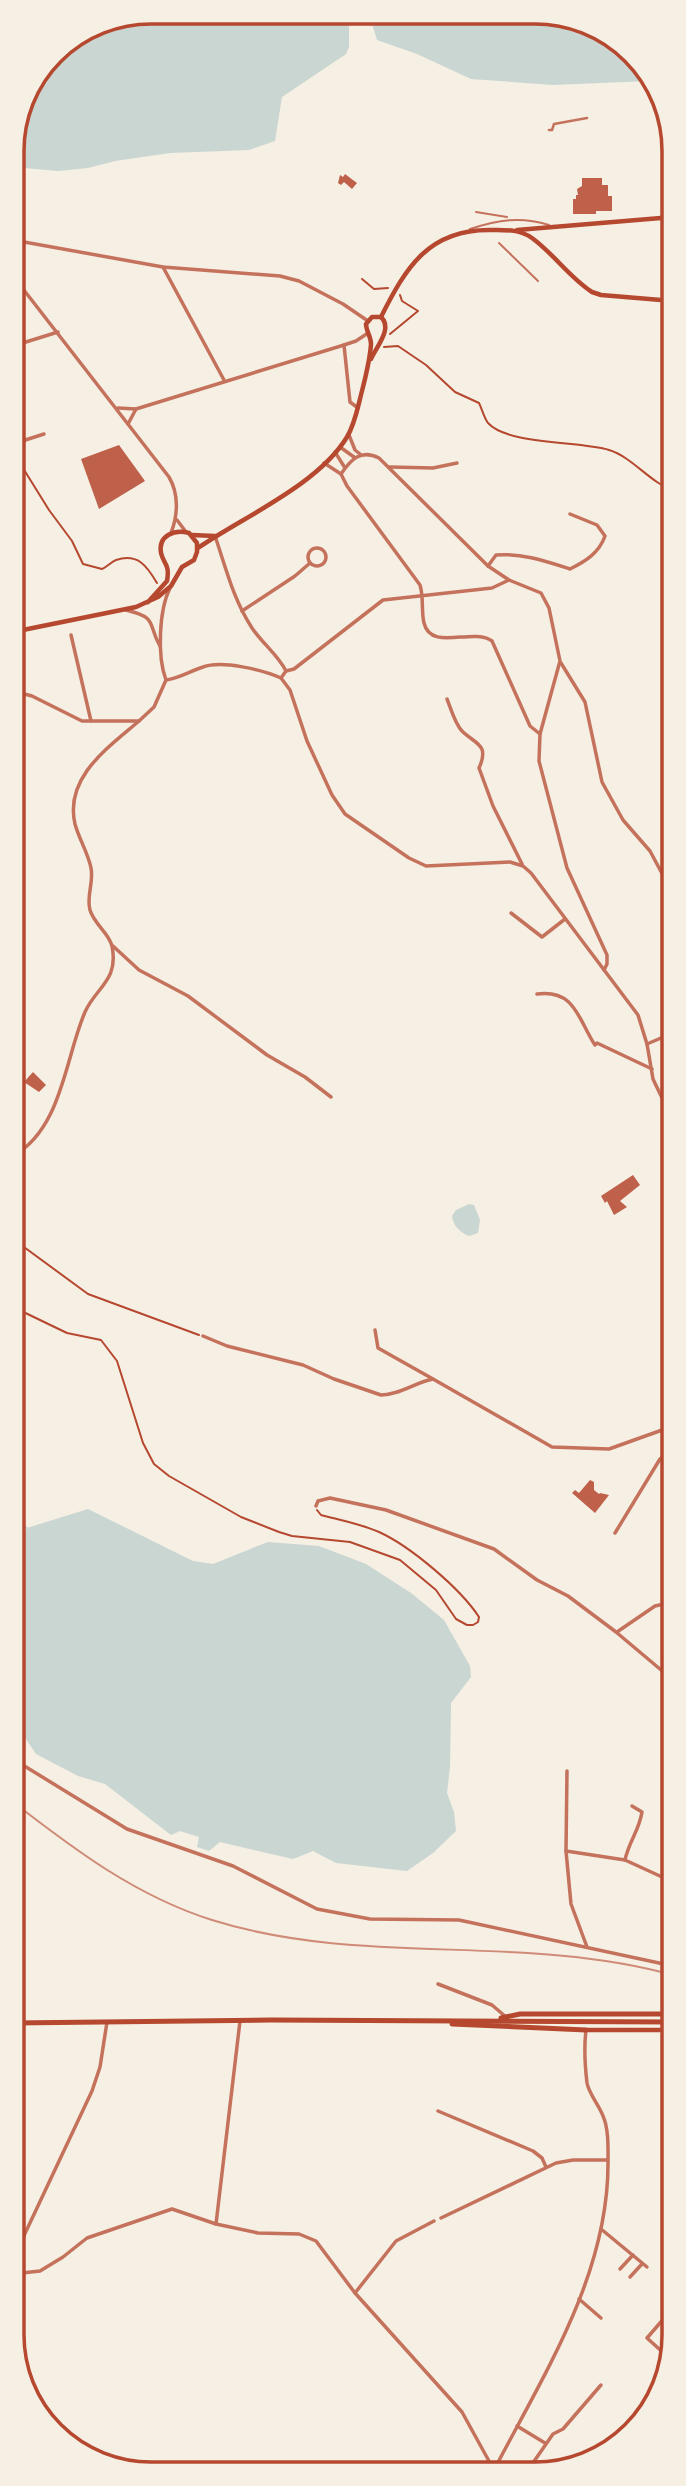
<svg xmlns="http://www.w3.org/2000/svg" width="686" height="2486" font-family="'Golos Text',sans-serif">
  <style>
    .water { fill: #c9d6d2 }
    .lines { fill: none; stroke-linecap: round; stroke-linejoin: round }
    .stream { stroke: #c9d6d2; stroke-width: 2 }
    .building { fill: #bf614a }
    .path { stroke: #b5482f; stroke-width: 2 }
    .service { stroke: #c5725c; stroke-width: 2 }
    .pedestrian { stroke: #c5725c; stroke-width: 2.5 }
    .minor { stroke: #c5725c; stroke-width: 3.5 }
    .secondary { stroke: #b5482f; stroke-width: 4.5 }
    .primary { stroke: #b5482f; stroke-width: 5 }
    .rail { stroke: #cf8b77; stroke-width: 2 }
    .rim { fill: none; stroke: #b5482f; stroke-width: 3.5 }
  </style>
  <rect width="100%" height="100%" fill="#f6efe4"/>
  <g class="water">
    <path d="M152 12 250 13 251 16 257 13 349 14V47L346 54 282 97 275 141 249 150 170 153 115 161 88 168 58 171 13 167V143L23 98 53 53 99 23Z"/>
    <path d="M369 14 562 15 639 60 648 81 553 85 471 79 417 54 377 40Z"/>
    <path d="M469 1204 474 1205 480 1220 478 1233 469 1236C461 1233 453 1226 452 1216L456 1210Z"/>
    <path d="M88 1509 193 1561 213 1564 268 1542 319 1546 366 1564 411 1593 444 1620 470 1666 471 1677 451 1703 450 1767 447 1793 454 1812 456 1831 433 1853 407 1871 336 1863 313 1851 293 1859 220 1842 209 1851 197 1847 199 1837 180 1831 171 1835 105 1784 78 1776 36 1754 19 1729 13 1709V1548L27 1528Z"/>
  </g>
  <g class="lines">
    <path class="stream" d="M13 1519 27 1528"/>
  </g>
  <g class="building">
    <path d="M345 174 357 183 352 189 344 182 341 185 338 183 340 175 343 177Z"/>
    <path d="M582 178H602V185H608V196H612V211H596V214H573V199H576V195H578L577 189 582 186Z"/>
    <path d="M119 445 145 481 99 509 81 459Z"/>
    <path d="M33 1072 46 1085 39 1092 24 1082Z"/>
    <path d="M633 1175 640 1185 620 1201 627 1207 614 1215 607 1201 605 1203 601 1196Z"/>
    <path d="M590 1480 594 1482V1490L599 1494 600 1493 609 1495 595 1513 572 1493 575 1490 579 1493Z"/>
  </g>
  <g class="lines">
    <g class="path">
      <path d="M362 279 374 289 388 288"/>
      <path d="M390 334 418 311 402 301 400 295"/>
      <path d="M384 347 398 346 426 365 455 392 479 403C482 409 484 418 488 423 508 445 580 441 609 450 633 457 653 486 673 489"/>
      <path d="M13 452 49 510 72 541 83 564 102 569C107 567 111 562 116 560 138 553 147 566 157 583"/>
      <path d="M13 1239 88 1294 199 1335"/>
      <path d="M13 1307 67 1333 101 1340 117 1361 143 1443 154 1464 169 1476 241 1517 279 1532 292 1536 350 1542 400 1560 436 1590 456 1619 467 1625H473L478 1622 479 1617C460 1588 410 1546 379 1532 361 1524 340 1520 321 1515L317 1510"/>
    </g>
    <g class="service">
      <path d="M476 212 507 217"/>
      <path d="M470 229C498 220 520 216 549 225"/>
      <path d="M499 243 538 281"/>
    </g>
    <path class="pedestrian" d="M549 130H552L554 124 587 118"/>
    <g class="minor">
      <path d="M13 240 163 267 280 276 299 281 343 304 368 321"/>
      <path d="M163 267 224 380"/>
      <path d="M13 276 169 477C179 494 178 515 171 533"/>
      <path d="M13 346 58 332"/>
      <path d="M118 408 136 409 344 345"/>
      <path d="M358 408 350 402 344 345 356 341 368 333"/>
      <path d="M128 424 136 409"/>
      <path d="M349 435 355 450 360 454"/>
      <path d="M13 444 44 434"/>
      <path d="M340 447 354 457"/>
      <path d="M335 452 345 468"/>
      <path d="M324 463 341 474 347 486 420 585C424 598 421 611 424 623 431 652 473 627 492 641L530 726 540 734"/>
      <path d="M390 467 433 468 457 463"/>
      <path d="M341 474C351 459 361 449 379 458L488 566 509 580 541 593 549 608 560 661 540 734 539 761 567 868 607 955V964L604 970"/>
      <path d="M177 520 186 532"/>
      <path d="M215 536C226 568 233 599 252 628 262 643 278 655 286 671"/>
      <circle cx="317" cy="557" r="9"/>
      <path d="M488 566 496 555C522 553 545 561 570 569 586 561 599 553 605 536L597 525 570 514"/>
      <path d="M126 610C159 618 147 624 160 646"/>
      <path d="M242 611 295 576 310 563"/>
      <path d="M71 635 91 721"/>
      <path d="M561 663 585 702 602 782 623 820 650 851 673 894"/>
      <path d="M281 678 290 690 307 741 332 795 345 814 409 858 426 866 510 862 523 866 531 873 638 1015 647 1044 653 1079 673 1121"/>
      <path d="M281 678 286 671 294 669 383 600 492 588 509 580"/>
      <path d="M166 680C180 678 190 671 203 667 222 660 263 670 281 678"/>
      <path d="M13 691 32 696 82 721H139L154 707 166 680C157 656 159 610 170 588"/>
      <path d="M447 699C451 709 455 724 462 731 475 744 490 744 479 768L493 806 522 864"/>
      <path d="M511 913 542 937 565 919"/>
      <path d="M113 946 139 970 188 996 267 1055 305 1077 331 1097"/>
      <path d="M537 994C575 989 578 1019 595 1045L597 1043 652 1069"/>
      <path d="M647 1044 661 1038 673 1027"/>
      <path d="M13 1156C62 1129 65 1058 85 1012 96 987 119 981 112 946 109 933 94 924 90 910 86 896 94 883 91 868 88 853 79 839 75 824 64 777 109 747 139 721"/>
      <path d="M375 1330 378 1348 433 1379"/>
      <path d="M203 1336 227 1346 303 1365 334 1379 381 1395C399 1395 416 1382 433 1379L552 1447 609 1449 665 1429 673 1445"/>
      <path d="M665 1429 673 1397"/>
      <path d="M316 1506 318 1501 330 1498 386 1510 494 1549 537 1580 568 1596 616 1632 673 1680"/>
      <path d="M615 1533 660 1459 673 1448"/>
      <path d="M617 1632 655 1606 673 1602"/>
      <path d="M13 1759 127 1829 233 1866 317 1909 370 1919 459 1920 673 1966"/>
      <path d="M567 1771 566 1851 571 1904 587 1947"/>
      <path d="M566 1851 625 1860 673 1882"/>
      <path d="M625 1860C629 1841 639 1831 642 1812L632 1806"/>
      <path d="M438 1984 492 2005 506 2017"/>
      <path d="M438 2111 533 2151 542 2158 546 2167"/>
      <path d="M441 2218 556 2163 573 2160H608"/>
      <path d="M216 2224 240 2021"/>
      <path d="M601 2229 647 2267"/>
      <path d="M13 2259 92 2091 100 2067 107 2022"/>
      <path d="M620 2269 633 2255"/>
      <path d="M13 2274 40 2271 63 2257 87 2238 172 2209 216 2224 258 2233 299 2234 316 2241 355 2293 462 2412 495 2472"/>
      <path d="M630 2277 642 2264"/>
      <path d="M355 2293 396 2241 434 2221"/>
      <path d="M579 2299 601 2318"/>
      <path d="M668 2357 647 2338 673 2308"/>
      <path d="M517 2426 545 2443"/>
      <path d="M528 2470 553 2434 563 2429 601 2385"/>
      <path d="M208 2471H214"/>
      <path d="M490 2472 494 2470C544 2374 608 2275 608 2164 608 2150 609 2129 603 2116 599 2105 589 2094 587 2083 585 2066 584 2046 586 2030"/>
    </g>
    <g class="secondary">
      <path d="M517 230 673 217"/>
      <path d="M381 317C406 267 429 229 491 230 506 230 519 229 532 238 554 254 569 277 592 292L601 295 673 301"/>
      <path d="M371 359C377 346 393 328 381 317"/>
      <path d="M192 535 215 536"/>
      <path d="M198 548C243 517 318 485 347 437 355 424 358 406 362 391 366 375 370 360 371 344 371 336 366 331 366 324L372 317H381"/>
      <path d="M13 632 136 607 158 597 171 586 182 567 194 560 197 552V543L189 533C175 529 158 535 161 553 164 565 170 564 167 581L148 602"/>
      <path d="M586 2030H673"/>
    </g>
    <g class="primary">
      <path d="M501 2018 520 2014H673"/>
      <path d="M13 2023 271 2020 673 2022"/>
      <path d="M452 2024 586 2030"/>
    </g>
    <path class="rail" d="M13 1802C75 1850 136 1896 212 1920 361 1967 523 1933 673 1975"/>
  </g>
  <path d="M0 0H686V2486H0ZM151 24H535A127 127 0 0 1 662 151V2335A127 127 0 0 1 535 2462H151A127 127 0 0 1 24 2335V151A127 127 0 0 1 151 24Z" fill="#f6efe4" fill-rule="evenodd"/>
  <path class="rim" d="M151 24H535A127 127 0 0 1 662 151V2335A127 127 0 0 1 535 2462H151A127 127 0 0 1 24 2335V151A127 127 0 0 1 151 24Z"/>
</svg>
